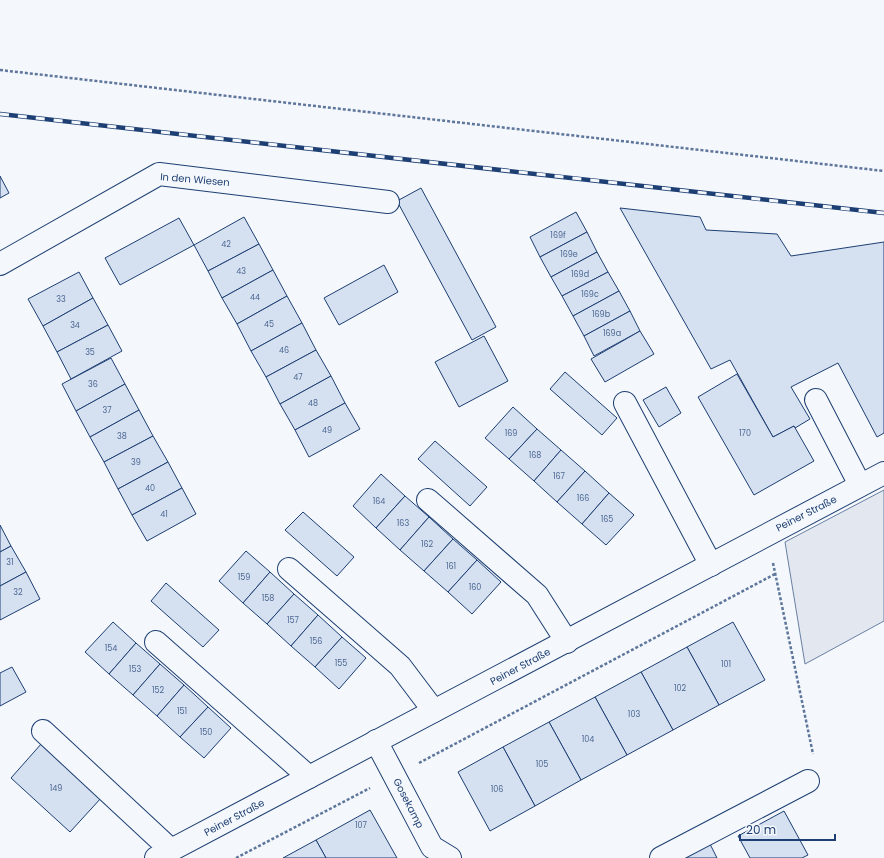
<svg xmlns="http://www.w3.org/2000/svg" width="884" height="858" font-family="Poppins,sans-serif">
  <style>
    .parking { fill: #e3e8f0; stroke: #687fa3 }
    .building { fill: #d5e0f0; stroke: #1d3f73 }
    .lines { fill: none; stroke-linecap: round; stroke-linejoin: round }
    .minor-casing { stroke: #1d3f73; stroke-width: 24 }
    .major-casing { stroke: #1d3f73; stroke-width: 24 }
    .path { stroke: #5e769c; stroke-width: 2.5; stroke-dasharray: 3 2; stroke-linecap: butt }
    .minor { stroke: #f4f7fb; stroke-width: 22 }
    .major { stroke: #f4f7fb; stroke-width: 22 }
    .rail-casing { stroke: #1d3f73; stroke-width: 4.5 }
    .rail { stroke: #f4f7fb; stroke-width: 3; stroke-dasharray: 9; stroke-linecap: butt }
    .labels { text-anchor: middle; stroke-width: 3; stroke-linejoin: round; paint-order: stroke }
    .number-label { font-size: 8px; fill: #4b6792 }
    .street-label { font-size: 10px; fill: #1d3f73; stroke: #f4f7fb }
  </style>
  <rect width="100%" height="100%" fill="#f4f7fb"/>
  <path class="parking" d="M884 490V621L805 664 785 542Z"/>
  <g class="building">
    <path d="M0 176 9 193 0 198Z"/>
    <path d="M421 188 496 327 472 340 397 201Z"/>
    <path d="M620 208 700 217 706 230 777 234 791 256 884 242V433L877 437 838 363 791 387 810 419 795 428 794 426 773 437 730 360 711 369Z"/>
    <path d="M576 212 587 232 540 257 530 237Z"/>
    <path d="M244 217 259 244 208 271 194 245Z"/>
    <path d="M179 218 194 245 120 285 105 258Z"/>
    <path d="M587 232 597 252 551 277 540 257Z"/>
    <path d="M259 244 273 270 222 298 208 271Z"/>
    <path d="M597 252 608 272 562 296 551 277Z"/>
    <path d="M384 265 398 292 339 325 324 298Z"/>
    <path d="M273 270 287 296 237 324 222 298Z"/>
    <path d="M79 272 93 298 43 326 28 299Z"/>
    <path d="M608 272 619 291 573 316 562 296Z"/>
    <path d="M619 291 630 311 584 336 573 316Z"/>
    <path d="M287 296 302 323 251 351 237 324Z"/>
    <path d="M93 298 108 325 57 352 43 326Z"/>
    <path d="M630 311 640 331 594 356 584 336Z"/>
    <path d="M302 323 316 350 266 377 251 351Z"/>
    <path d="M108 325 122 351 71 379 57 352Z"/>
    <path d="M640 331 654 354 605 382 591 359Z"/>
    <path d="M484 336 508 381 459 407 435 362Z"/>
    <path d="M316 350 331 376 280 404 266 377Z"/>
    <path d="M111 358 125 384 76 411 62 384Z"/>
    <path d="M565 372 617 418 602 435 550 389Z"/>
    <path d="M737 374 773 437 794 426 814 461 754 495 698 397Z"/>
    <path d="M331 376 345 403 295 430 280 404Z"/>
    <path d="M125 384 139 410 90 437 76 411Z"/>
    <path d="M666 387 681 413 659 427 643 400Z"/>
    <path d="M345 403 360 429 309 457 295 430Z"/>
    <path d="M513 407 537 429 509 459 485 438Z"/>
    <path d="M139 410 153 436 104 462 90 437Z"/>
    <path d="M537 429 561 450 534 481 509 459Z"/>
    <path d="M153 436 168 462 118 489 104 462Z"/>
    <path d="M435 441 487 487 470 506 418 459Z"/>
    <path d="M561 450 585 471 557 502 534 481Z"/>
    <path d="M168 462 182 488 132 515 118 489Z"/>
    <path d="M585 471 609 493 582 524 557 502Z"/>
    <path d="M381 474 405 496 376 528 353 506Z"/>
    <path d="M182 488 196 514 147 541 132 515Z"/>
    <path d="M609 493 634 515 606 545 582 524Z"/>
    <path d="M405 496 429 517 400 550 376 528Z"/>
    <path d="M303 512 354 557 337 576 285 530Z"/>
    <path d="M429 517 453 539 424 571 400 550Z"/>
    <path d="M0 525 11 546 0 552Z"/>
    <path d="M453 539 477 560 448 592 424 571Z"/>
    <path d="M11 546 26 572 0 586V552Z"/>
    <path d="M246 551 270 572 243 603 219 581Z"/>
    <path d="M477 560 501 582 472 614 448 592Z"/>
    <path d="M26 572 40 599 0 620V586Z"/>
    <path d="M270 572 294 594 267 624 243 603Z"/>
    <path d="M166 583 219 630 203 647 151 601Z"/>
    <path d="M294 594 318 615 291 646 267 624Z"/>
    <path d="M318 615 342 637 315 667 291 646Z"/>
    <path d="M113 622 136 643 109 674 85 652Z"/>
    <path d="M733 622 765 680 719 705 687 647Z"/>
    <path d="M342 637 366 658 339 689 315 667Z"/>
    <path d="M136 643 160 664 133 695 109 674Z"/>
    <path d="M687 647 719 705 673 730 641 672Z"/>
    <path d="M160 664 184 685 157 716 133 695Z"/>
    <path d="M12 667 26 692 0 706V673Z"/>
    <path d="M641 672 673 730 627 755 595 697Z"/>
    <path d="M184 685 208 707 180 737 157 716Z"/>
    <path d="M595 697 627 755 581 780 549 722Z"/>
    <path d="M208 707 231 728 204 758 180 737Z"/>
    <path d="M549 722 581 780 535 806 503 747Z"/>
    <path d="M42 743 102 797 70 832 11 778Z"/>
    <path d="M503 747 535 806 490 831 458 772Z"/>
    <path d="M370 810 397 858H326L316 840Z"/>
    <path d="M784 811 808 855 802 858H750L738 836Z"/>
    <path d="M316 840 326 858H283Z"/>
    <path d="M710 844 717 858H685Z"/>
  </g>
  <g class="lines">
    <g class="minor-casing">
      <g id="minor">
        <path d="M0 264 159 174 388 202"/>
        <path d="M816 400 860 485"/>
        <path d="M625 403 711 565"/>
        <path d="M428 500 537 595 567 642"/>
        <path d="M289 569 400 666 434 711"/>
        <path d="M156 642 309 777"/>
        <path d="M43 731 171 850"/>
        <path d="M376 741 432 847 450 858"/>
        <path d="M661 858 808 781"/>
      </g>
    </g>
    <g class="major-casing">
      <path id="major" d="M156 858 884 473"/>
    </g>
    <g class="path">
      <path d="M0 70 884 171"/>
      <path d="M773 563 813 754"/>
      <path d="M419 763 775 574"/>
      <path d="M236 858 370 788"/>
    </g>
    <use href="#minor" class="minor"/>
    <use href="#major" class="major"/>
    <g class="rail-casing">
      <path id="rail" d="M0 114 884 213"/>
    </g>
    <use href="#rail" class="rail"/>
  </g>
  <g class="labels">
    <g class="number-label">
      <text x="558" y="238">169f</text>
      <text x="226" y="247">42</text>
      <text x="569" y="257">169e</text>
      <text x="241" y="274">43</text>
      <text x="580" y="277">169d</text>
      <text x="590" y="297">169c</text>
      <text x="255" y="300">44</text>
      <text x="61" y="302">33</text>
      <text x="601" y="317">169b</text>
      <text x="269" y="327">45</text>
      <text x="75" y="328">34</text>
      <text x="612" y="336">169a</text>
      <text x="284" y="353">46</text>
      <text x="90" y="355">35</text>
      <text x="298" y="380">47</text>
      <text x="93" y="387">36</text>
      <text x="313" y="406">48</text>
      <text x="107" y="413">37</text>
      <text x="327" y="433">49</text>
      <text x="511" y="436">169</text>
      <text x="745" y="436">170</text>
      <text x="122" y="439">38</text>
      <text x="535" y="458">168</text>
      <text x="136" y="465">39</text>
      <text x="559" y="479">167</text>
      <text x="150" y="491">40</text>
      <text x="583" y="501">166</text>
      <text x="379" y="504">164</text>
      <text x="164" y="517">41</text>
      <text x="607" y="522">165</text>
      <text x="403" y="526">163</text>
      <text x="427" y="547">162</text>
      <text x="10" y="565">31</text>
      <text x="451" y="569">161</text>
      <text x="244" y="580">159</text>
      <text x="475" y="590">160</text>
      <text x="18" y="595">32</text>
      <text x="268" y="601">158</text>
      <text x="293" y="623">157</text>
      <text x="316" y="644">156</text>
      <text x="111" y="651">154</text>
      <text x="341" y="666">155</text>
      <text x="726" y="667">101</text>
      <text x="135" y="672">153</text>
      <text x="680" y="691">102</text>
      <text x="158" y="693">152</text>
      <text x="182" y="714">151</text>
      <text x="634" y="717">103</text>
      <text x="206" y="735">150</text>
      <text x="588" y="742">104</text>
      <text x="542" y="767">105</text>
      <text x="56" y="791">149</text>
      <text x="497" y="792">106</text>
      <text x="361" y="828">107</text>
    </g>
    <g class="street-label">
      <text transform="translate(195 179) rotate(5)" y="4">In den Wiesen</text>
      <text transform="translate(806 513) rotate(-27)" y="4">Peiner Straße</text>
      <text transform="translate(520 666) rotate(-28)" y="4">Peiner Straße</text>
      <text transform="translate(409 803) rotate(63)" y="4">Gosekamp</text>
      <text transform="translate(234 817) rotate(-28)" y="4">Peiner Straße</text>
    </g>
  </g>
  <path d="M740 834v6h95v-6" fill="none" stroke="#1d3f73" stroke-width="2"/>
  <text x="746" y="834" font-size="12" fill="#1d3f73" stroke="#f4f7fb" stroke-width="3" paint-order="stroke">20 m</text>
</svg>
